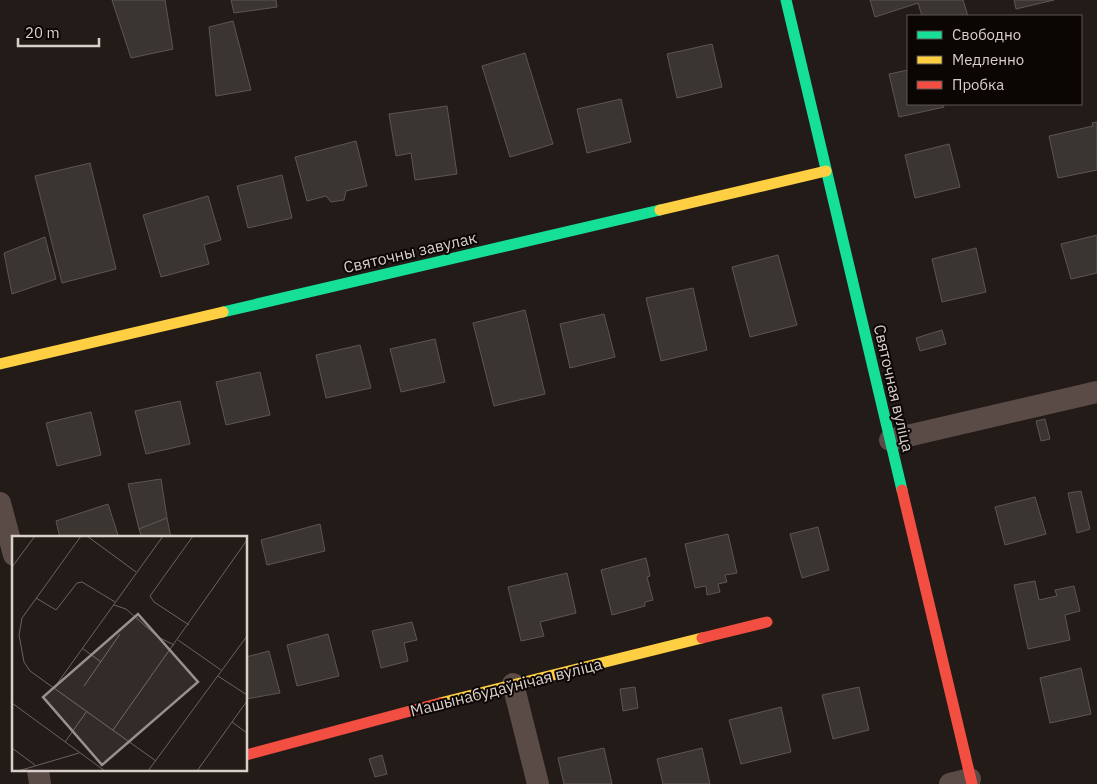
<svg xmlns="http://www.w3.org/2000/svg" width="1097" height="784" font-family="'IBM Plex Sans',sans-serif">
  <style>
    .building { fill: #3b3531; stroke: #5c5652 }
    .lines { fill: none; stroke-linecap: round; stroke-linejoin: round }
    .street { stroke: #5b4b47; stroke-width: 22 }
    .fast { stroke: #16e098; stroke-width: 11 }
    .slow { stroke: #ffcf43; stroke-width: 11 }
    .jam { stroke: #f24e42; stroke-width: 11 }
    .labels { text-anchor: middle; stroke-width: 4; stroke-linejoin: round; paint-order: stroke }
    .street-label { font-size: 16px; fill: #d8cfcb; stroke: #0b0604 }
    .inset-road { fill: none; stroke: #6b635f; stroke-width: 1 }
    .view { fill: #98908c; fill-opacity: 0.15; stroke: #98908c; stroke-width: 2.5 }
    .inset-edge { fill: none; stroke: #d8cfcb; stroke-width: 2.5 }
  </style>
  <rect width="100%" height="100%" fill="#221b17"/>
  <g class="building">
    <path d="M112 0H165L173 49 131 58Z"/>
    <path d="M231 0H276L277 7 234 13Z"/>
    <path d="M870 0H963L968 16H922L918 3 875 17Z"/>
    <path d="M1014 0H1054L1016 9Z"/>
    <path d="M233 21 251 90 216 96 209 27Z"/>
    <path d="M712 44 722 87 677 98 667 54Z"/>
    <path d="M525 53 553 144 510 157 482 66Z"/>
    <path d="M908 70V104H943L944 107 899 117 889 74Z"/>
    <path d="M621 99 631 142 587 153 577 109Z"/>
    <path d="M447 106 457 174 415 180 411 153 396 156 389 114Z"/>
    <path d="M1097 122V170L1058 178 1049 136 1093 126 1092 123Z"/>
    <path d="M356 141 367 186 346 191 344 200 331 202 326 196 307 201 295 157Z"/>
    <path d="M949 144 960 187 915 198 905 155Z"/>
    <path d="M90 163 116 269 62 283 35 176Z"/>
    <path d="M282 175 292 218 248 228 237 186Z"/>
    <path d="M208 196 221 240 204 245 209 264 161 277 143 215Z"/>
    <path d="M1097 235V273L1071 279 1061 244Z"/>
    <path d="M45 237 56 279 12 294 4 253Z"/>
    <path d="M976 248 986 292 942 302 932 259Z"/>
    <path d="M778 255 797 325 750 337 732 267Z"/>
    <path d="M693 288 707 350 661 361 646 298Z"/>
    <path d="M525 310 545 394 494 406 473 323Z"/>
    <path d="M604 314 615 357 570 368 560 324Z"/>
    <path d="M942 330 946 344 920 351 916 338Z"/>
    <path d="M435 339 445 382 401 392 390 349Z"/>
    <path d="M360 345 371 388 326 398 316 355Z"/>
    <path d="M260 372 270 415 226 425 216 382Z"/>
    <path d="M180 401 190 444 146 454 135 411Z"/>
    <path d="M91 412 101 455 57 466 46 423Z"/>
    <path d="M1045 419 1050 439 1041 441 1036 421Z"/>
    <path d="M161 479 167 518 139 529 128 484Z"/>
    <path d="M1081 491 1090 529 1077 533 1068 493Z"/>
    <path d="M1035 497 1046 534 1005 545 995 507Z"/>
    <path d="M108 504 119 538H60L56 521Z"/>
    <path d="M167 518 171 538H142L139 529Z"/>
    <path d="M320 524 325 551 267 565 261 540Z"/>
    <path d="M818 527 829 570 802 578 790 534Z"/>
    <path d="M728 534 737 573 725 575 727 582 718 584 720 592 707 595 706 586 695 588 685 544Z"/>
    <path d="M646 558 650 576 647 577 653 600 645 602V606L612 615 601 570Z"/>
    <path d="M567 573 576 613 540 622 544 636 521 641 508 587Z"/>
    <path d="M1035 581 1039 600 1057 596 1055 590 1074 586 1080 611 1065 615 1070 640 1028 649 1014 585Z"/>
    <path d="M412 622 417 640 404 643 408 661 381 668 372 631Z"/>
    <path d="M328 634 339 676 297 686 287 645Z"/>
    <path d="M269 651 280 693 246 699V657Z"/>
    <path d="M1081 668 1091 714 1050 723 1040 678Z"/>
    <path d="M635 687 638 708 623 711 620 689Z"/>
    <path d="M859 687 869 730 833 739 822 695Z"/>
    <path d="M781 707 791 752 741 764 729 720Z"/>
    <path d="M604 748 612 784H564L558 758Z"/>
    <path d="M702 748 710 784H663L657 759Z"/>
    <path d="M382 755 387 774 375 777 369 759Z"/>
  </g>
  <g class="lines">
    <g class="street">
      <path d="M890 440 1097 392"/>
      <path d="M0 503 14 555"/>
      <path d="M513 684 538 784"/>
      <path d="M38 770 40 784"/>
      <path d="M950 784 970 779"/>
    </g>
    <g class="fast">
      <path d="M786 0 902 490"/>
      <path d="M223 312 660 210"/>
    </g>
    <g class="slow">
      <path d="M660 210 826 171"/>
      <path d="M0 364 223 312"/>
      <path d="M440 703 702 638"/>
    </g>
    <g class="jam">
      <path d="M902 490 972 784"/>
      <path d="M702 638 767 622"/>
      <path d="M246 755 440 703"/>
    </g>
  </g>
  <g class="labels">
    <g class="street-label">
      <text transform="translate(410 252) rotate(-13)" y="6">Святочны завулак</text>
      <text transform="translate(894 388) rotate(77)" y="6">Святочная вуліца</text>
      <text transform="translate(506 687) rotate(-14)" y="6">Машынабудаўнічая вуліца</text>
    </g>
  </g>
  <g transform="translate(12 536)">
    <rect width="235" height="235" fill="#221b17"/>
    <path class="inset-road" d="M69 0 10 82 7 99 12 126 18 135 144 225M75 0 124 36M0 31 23 0M24 62 44 74 65 47 70 46 103 66M102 69 114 73 146 101 162 109M177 89 142 66 138 60 181 0M166 104 209 134M70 112 89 126M206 140 235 159M72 150 108 98M42 152 151 0M0 167 93 235M220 186 235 197M101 194 235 4M53 206 75 175M0 212 23 229M6 235 67 217M136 235 235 100M185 235 235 165"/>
    <path class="view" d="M126 78 186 146 90 229 31 161Z"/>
    <rect width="235" height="235" class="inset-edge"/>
  </g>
  <rect x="907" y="15" width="175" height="90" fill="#0b0604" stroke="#5d5654"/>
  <rect x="917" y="31" width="25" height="8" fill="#16e098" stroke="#5d5654"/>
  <text x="952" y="40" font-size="15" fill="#d8cfcb">Свободно</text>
  <rect x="917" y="56" width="25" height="8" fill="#ffcf43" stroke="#5d5654"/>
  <text x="952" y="65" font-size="15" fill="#d8cfcb">Медленно</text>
  <rect x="917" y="81" width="25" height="8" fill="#f24e42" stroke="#5d5654"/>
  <text x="952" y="90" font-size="15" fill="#d8cfcb">Пробка</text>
  <path d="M18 38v8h81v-8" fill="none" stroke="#d8cfcb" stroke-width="2.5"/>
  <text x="25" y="38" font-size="15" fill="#d8cfcb" stroke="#0b0604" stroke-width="4" paint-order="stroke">20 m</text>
</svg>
